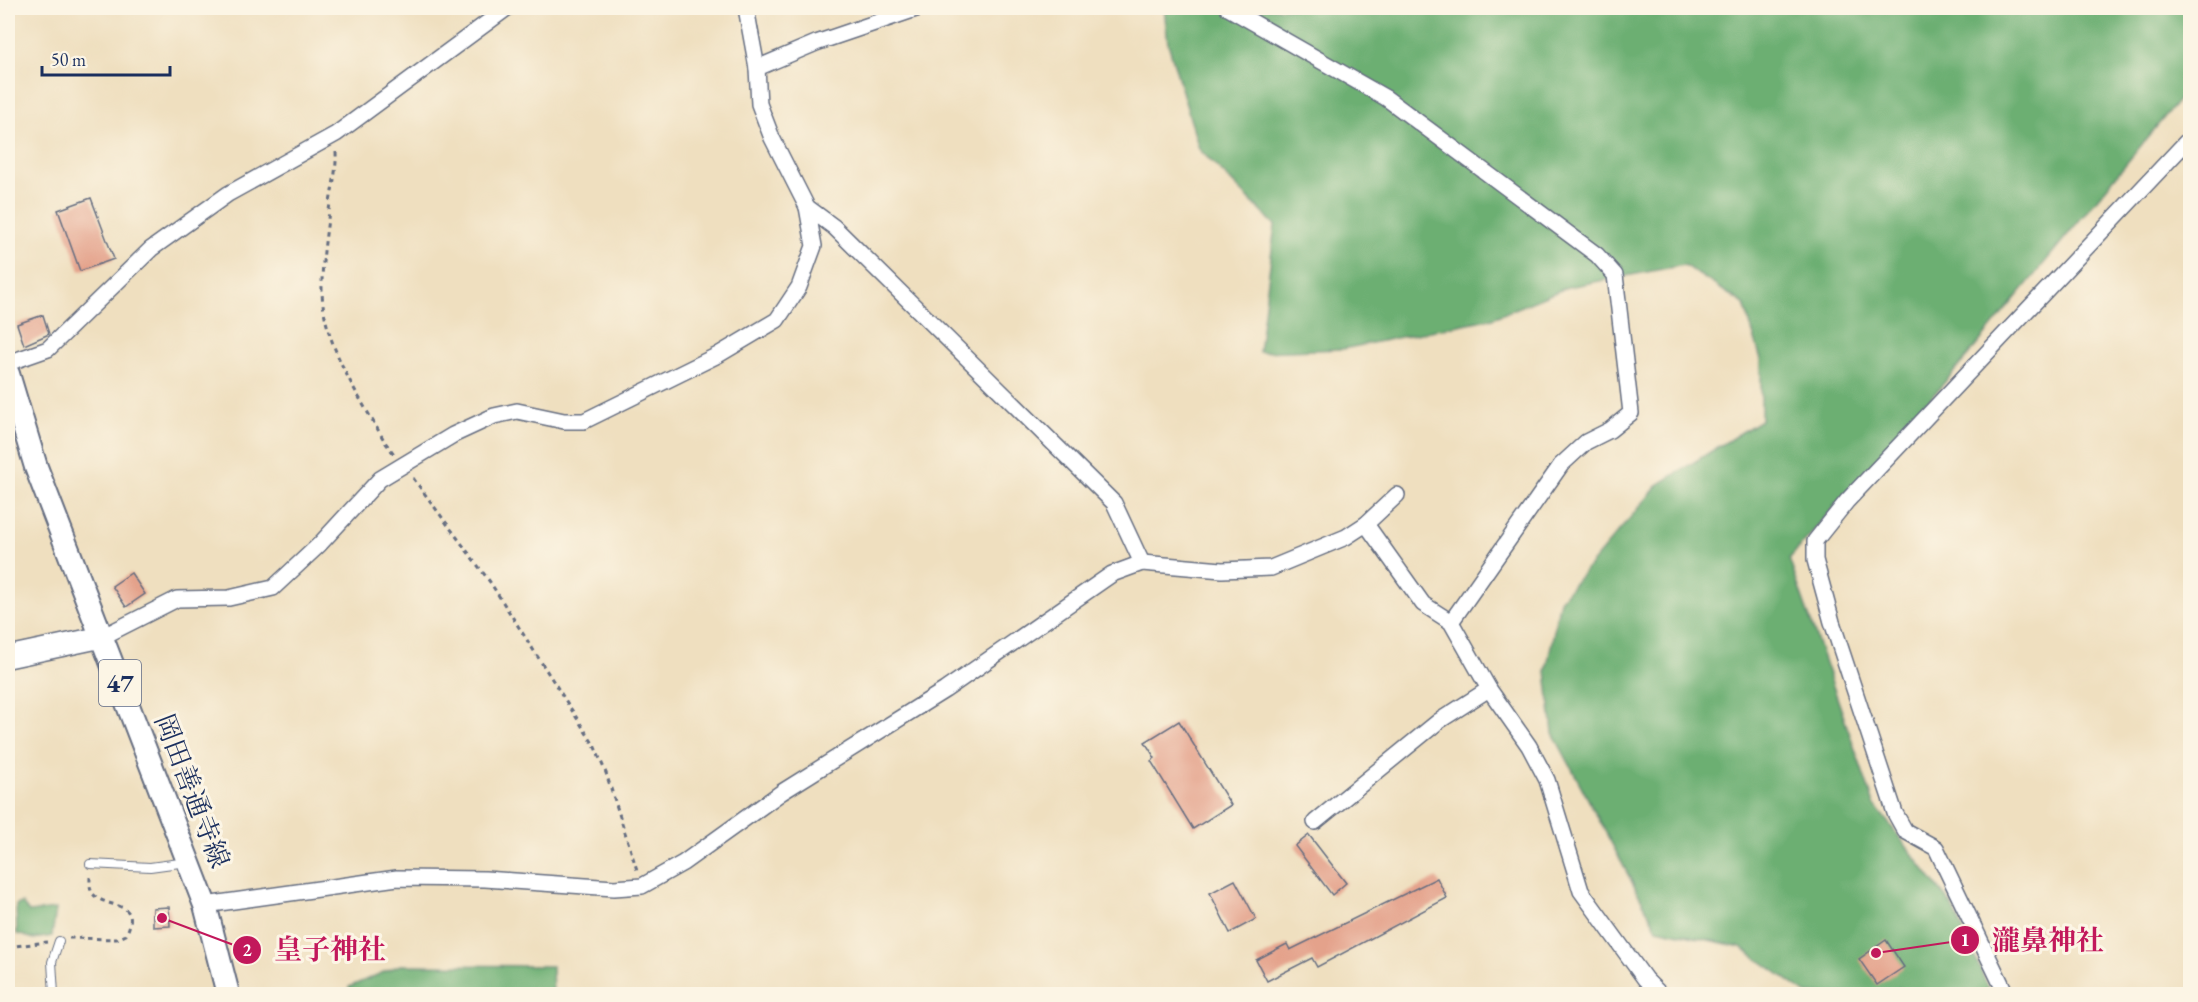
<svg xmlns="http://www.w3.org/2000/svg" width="2198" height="1002" font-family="'EB Garamond','Noto Serif JP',serif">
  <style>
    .forest { fill: #6caf72; stroke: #446f68; stroke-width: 1.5 }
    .building { fill: #e4a28b }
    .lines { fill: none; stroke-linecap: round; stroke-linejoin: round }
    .lane-casing { stroke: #656d80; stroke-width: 10 }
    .street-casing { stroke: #656d80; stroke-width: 18 }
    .secondary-casing { stroke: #656d80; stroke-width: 24 }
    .primary-casing { stroke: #656d80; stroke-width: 26 }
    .path { stroke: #656d80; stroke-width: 3; stroke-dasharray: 4.5 4.5; stroke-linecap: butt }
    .lane { stroke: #fff; stroke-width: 8 }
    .street { stroke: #fff; stroke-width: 15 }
    .secondary { stroke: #fff; stroke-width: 21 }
    .primary { stroke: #fff; stroke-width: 22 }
    .labels { text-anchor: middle; stroke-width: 6; stroke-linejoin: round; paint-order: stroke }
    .shield { fill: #fcf5e5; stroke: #5e6a86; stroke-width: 1.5 }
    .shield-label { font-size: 26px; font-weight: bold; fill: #1b2f5e }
    .street-label { font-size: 27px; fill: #1b2f5e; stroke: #fcf5e5 }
    .leader { fill: none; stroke: #c2185b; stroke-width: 2 }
    .callout-dot { fill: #c2185b; stroke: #fcf5e5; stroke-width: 2 }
    .mark-label { font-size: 18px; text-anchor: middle; font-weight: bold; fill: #fff }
    .callout-label { font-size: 28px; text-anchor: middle; font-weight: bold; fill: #c2185b; stroke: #fcf5e5; stroke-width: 6; stroke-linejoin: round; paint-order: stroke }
  </style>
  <rect width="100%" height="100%" fill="#fcf5e5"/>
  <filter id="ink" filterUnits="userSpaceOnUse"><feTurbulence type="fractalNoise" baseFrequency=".0167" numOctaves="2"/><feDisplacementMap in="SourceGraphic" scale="12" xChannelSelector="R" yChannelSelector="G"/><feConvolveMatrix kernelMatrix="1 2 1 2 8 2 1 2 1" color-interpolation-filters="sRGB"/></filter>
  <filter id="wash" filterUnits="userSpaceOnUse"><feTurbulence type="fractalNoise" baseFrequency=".008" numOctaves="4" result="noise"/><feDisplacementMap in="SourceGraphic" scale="24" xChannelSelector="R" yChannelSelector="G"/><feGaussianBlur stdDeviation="1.35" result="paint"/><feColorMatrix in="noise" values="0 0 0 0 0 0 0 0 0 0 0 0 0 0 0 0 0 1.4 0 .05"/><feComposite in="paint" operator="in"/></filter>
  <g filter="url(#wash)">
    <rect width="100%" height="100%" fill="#efdfbf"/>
    <g class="forest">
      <path d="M1164 8H2190V86L1967 357 1789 559 1874 804 1953 907 1991 994H1807L1741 947 1657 929 1553 733 1546 671 1560 600 1659 484 1761 420V359L1744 304 1684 265 1568 287 1493 318 1343 349 1259 352 1275 225 1199 149 1168 43Z"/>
      <path d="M22 903 29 912 56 909 52 936 34 939 17 934 16 905Z"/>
      <path d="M400 965 552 966 553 994H349V987Z"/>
    </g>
    <g id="blocks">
      <g class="building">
        <path d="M91 198 114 259 80 271 58 210Z"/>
        <path d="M43 315 49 334 24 345 17 324Z"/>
        <path d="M131 573 145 594 126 607 112 586Z"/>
        <path d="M1179 721 1231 805 1193 829 1151 761 1155 758 1145 742Z"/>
        <path d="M1309 835 1346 883 1332 895 1295 846Z"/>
        <path d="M1437 878 1447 898 1317 967 1312 958 1267 981 1256 960 1287 944 1290 950Z"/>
        <path d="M1235 880 1256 919 1230 933 1210 893Z"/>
        <path d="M169 907 170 926 153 927V908Z"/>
        <path d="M1886 940 1904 967 1877 985 1859 959Z"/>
      </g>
    </g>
  </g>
  <g filter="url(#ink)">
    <use href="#blocks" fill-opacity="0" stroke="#656d80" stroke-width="1.5"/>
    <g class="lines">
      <g class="lane-casing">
        <g id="lane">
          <path d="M90 864 150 867 187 862"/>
          <path d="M54 994 52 962 59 941"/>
        </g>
      </g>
      <g class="street-casing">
        <g id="street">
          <path d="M746 8 757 68 759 104 772 138 807 207 834 227 1114 503 1142 563"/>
          <path d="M1228 8 1386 98 1597 255 1615 275 1631 413 1610 430 1586 442 1561 465 1451 622"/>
          <path d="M757 68 816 43 919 8"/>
          <path d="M8 363 48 349 151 249 228 194 336 134 507 8"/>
          <path d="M1366 524 1423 604 1451 622 1489 689 1529 746 1547 780 1581 891 1645 979 1660 994"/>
          <path d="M102 637 177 599 229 598 273 588 319 545 380 479 453 435 494 416 517 411 564 421H584L718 355 777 320 799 287 814 246 807 207"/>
          <path d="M1315 822 1439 721 1489 689"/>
          <path d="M205 905 397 878 485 879 614 888 642 886 683 863 782 792 945 690 1112 574 1142 563 1222 570 1271 568 1346 537 1366 524 1397 495"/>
          <path d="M2006 994 1936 848 1905 831 1895 813 1832 622 1815 560V541L1847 501 2190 138"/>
        </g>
      </g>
      <g class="secondary-casing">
        <path id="secondary" d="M8 657 102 637"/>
      </g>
      <g class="primary-casing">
        <path id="primary" d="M8 374 36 467 205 905 228 994"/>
      </g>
      <g class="path">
        <path d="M336 152C337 173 331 191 329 211 326 235 322 261 322 285 321 343 358 394 385 442L394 454"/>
        <path d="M413 478 490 582 594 745 606 773 637 870"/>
        <path d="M69 938 117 939 126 935C143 899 107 910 93 894 89 889 90 881 90 875"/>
        <path d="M8 947 47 942"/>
        <path d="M1902 990 1905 994"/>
      </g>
      <use href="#lane" class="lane"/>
      <use href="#street" class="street"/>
      <use href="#secondary" class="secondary"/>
      <use href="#primary" class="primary"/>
    </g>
  </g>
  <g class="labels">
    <rect class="shield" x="99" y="660" width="42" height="46" rx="4.5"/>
    <g class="shield-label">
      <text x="120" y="692">47</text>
    </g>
    <g class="street-label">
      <text transform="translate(192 791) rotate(69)" y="9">岡田善通寺線</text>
    </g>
  </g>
  <path class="leader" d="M1876 953L1965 940M162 918L247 950"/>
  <g class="callout-dot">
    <circle cx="1876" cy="953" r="6"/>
    <circle cx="162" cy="918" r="6"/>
    <circle cx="1965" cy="940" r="15"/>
    <circle cx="247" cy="950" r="15"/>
  </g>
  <g class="mark-label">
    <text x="1965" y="946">1</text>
    <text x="247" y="956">2</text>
  </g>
  <g class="callout-label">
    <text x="2048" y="950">瀧鼻神社</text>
    <text x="330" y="959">皇子神社</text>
  </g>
  <rect width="2198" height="1002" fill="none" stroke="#fcf5e5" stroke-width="30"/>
  <path d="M42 66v9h128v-9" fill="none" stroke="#1b2f5e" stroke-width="3"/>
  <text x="51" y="66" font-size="18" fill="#1b2f5e" stroke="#fcf5e5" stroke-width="4.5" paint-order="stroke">50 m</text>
</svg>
